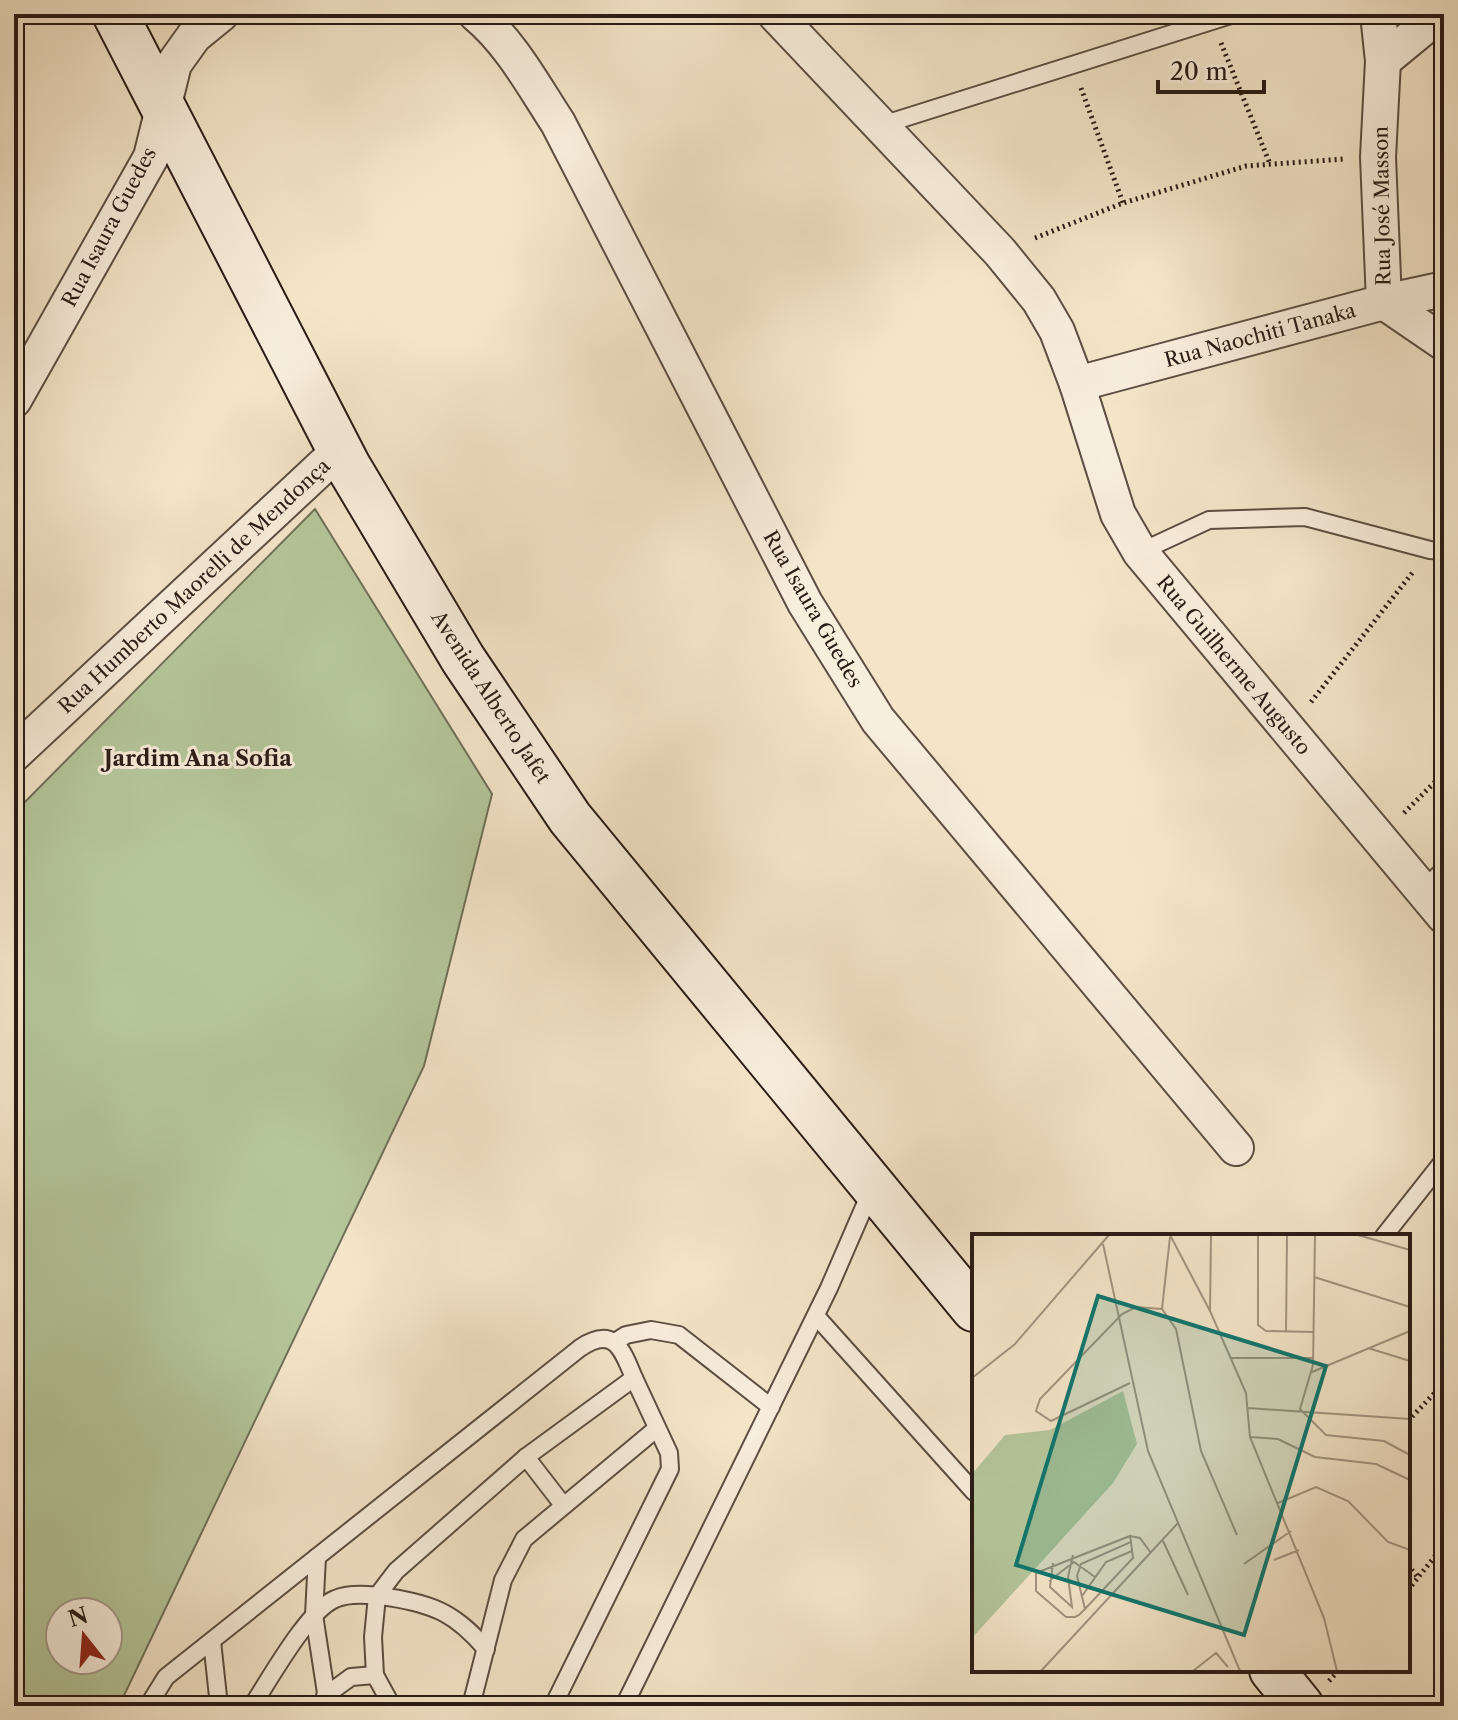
<svg xmlns="http://www.w3.org/2000/svg" width="1458" height="1720" font-family="'Libre Caslon Text',serif">
  <style>
    .green { fill: #b5c69b; stroke: #6f7058; stroke-width: 2; fill-rule: evenodd }
    .lines { fill: none; stroke-linecap: round; stroke-linejoin: round }
    .lane-casing { stroke: #5c4e42; stroke-width: 20 }
    .street-casing { stroke: #5c4e42; stroke-width: 38 }
    .secondary-casing { stroke: #291b15; stroke-width: 48 }
    .path { stroke: #291b15; stroke-width: 5; stroke-dasharray: 2 4; stroke-linecap: butt }
    .lane { stroke: #f8eedc; stroke-width: 16 }
    .street { stroke: #f8eedc; stroke-width: 34 }
    .secondary { stroke: #f8eedc; stroke-width: 44 }
    .labels { text-anchor: middle; stroke-width: 6; stroke-linejoin: round; paint-order: stroke }
    .street-label { font-size: 20px; fill: #291b15; stroke: #f8eedc }
    .neighbourhood-label { font-size: 22px; font-weight: bold; fill: #291b15; stroke: #f8eedc }
    .inset-road { fill: none; stroke: #a39481; stroke-width: 2 }
    .view { fill: #0f766e; fill-opacity: 0.15; stroke: #0f766e; stroke-width: 4 }
    .inset-edge { fill: none; stroke: #291b15; stroke-width: 4 }
  </style>
  <rect width="100%" height="100%" fill="#f4e5c9"/>
  <filter id="stains"><feTurbulence type="fractalNoise" baseFrequency=".0025" numOctaves="4"/><feColorMatrix values="0 0 0 0 .2 0 0 0 0 .09 0 0 0 0 .02 0 0 0 .5 -.17"/></filter>
  <radialGradient id="worn" r=".72"><stop offset=".6" stop-color="#630" stop-opacity="0"/><stop offset="1" stop-color="#630" stop-opacity=".3"/></radialGradient>
  <path class="green" d="M315 509 492 794 424 1066 119 1706H14V813ZM60 1612H108V1660H60Z"/>
  <g class="lines">
    <g class="lane-casing">
      <g id="lane">
        <path d="M882 125 1234 14"/>
        <path d="M1140 552 1209 520 1305 517 1430 550 1444 551"/>
        <path d="M1422 890 1444 870"/>
        <path d="M1384 1236 1444 1160"/>
        <path d="M816 1316 974 1492"/>
        <path d="M615 1342 626 1335 651 1330 679 1335 771 1407"/>
        <path d="M526 1457 563 1505"/>
        <path d="M317 1557 314 1615 328 1706"/>
        <path d="M212 1641 219 1706"/>
        <path d="M325 1696 351 1677 375 1675"/>
        <path d="M148 1706 166 1677 580 1348C614 1325 622 1349 634 1378L526 1457 396 1571 377 1596 373 1637 375 1675 392 1706"/>
        <path d="M252 1706C270 1679 307 1611 335 1599 359 1588 421 1601 444 1613 461 1622 473 1634 486 1649"/>
        <path d="M471 1706 503 1580 524 1539 656 1429"/>
        <path d="M553 1706 670 1469 669 1453 634 1378"/>
        <path d="M624 1706 829 1288 871 1191"/>
      </g>
    </g>
    <g class="street-casing">
      <g id="street">
        <path d="M476 14C511 43 533 85 558 123L805 603 878 720 1236 1148"/>
        <path d="M775 14 1000 252 1039 300 1057 331 1077 384 1118 514 1140 552 1444 916"/>
        <path d="M1378 14 1383 61 1378 157 1384 302 1444 343"/>
        <path d="M1383 61 1440 14"/>
        <path d="M1077 384 1384 302 1444 289"/>
        <path d="M14 400 151 157 174 64 194 36 221 14"/>
        <path d="M14 754 340 450"/>
      </g>
    </g>
    <g class="secondary-casing">
      <g id="secondary">
        <path d="M115 14 348 466 463 659 570 818 974 1309"/>
        <path d="M1272 1670 1301 1706"/>
      </g>
    </g>
    <g class="path">
      <path d="M1221 43 1270 164"/>
      <path d="M1081 88 1123 203"/>
      <path d="M1035 238 1123 203 1246 166 1344 159"/>
      <path d="M1311 702 1413 572"/>
      <path d="M1404 813 1444 773"/>
      <path d="M1408 1421 1444 1383"/>
      <path d="M1408 1565 1418 1578"/>
      <path d="M1408 1590 1444 1545"/>
      <path d="M1329 1681 1339 1670"/>
    </g>
    <use href="#lane" class="lane"/>
    <use href="#street" class="street"/>
    <use href="#secondary" class="secondary"/>
  </g>
  <g class="labels">
    <g class="street-label">
      <text transform="translate(1382 206) rotate(-91)" y="7">Rua José Masson</text>
      <text transform="translate(109 227) rotate(-62)" y="7">Rua Isaura Guedes</text>
      <text transform="translate(1260 335) rotate(-15)" y="7">Rua Naochiti Tanaka</text>
      <text transform="translate(194 586) rotate(-43)" y="7">Rua Humberto Maorelli de Mendonça</text>
      <text transform="translate(813 609) rotate(60)" y="7">Rua Isaura Guedes</text>
      <text transform="translate(1234 665) rotate(50)" y="7">Rua Guilherme Augusto</text>
      <text transform="translate(491 697) rotate(57)" y="7">Avenida Alberto Jafet</text>
    </g>
    <g class="neighbourhood-label">
      <text x="198" y="766">Jardim Ana Sofia</text>
    </g>
  </g>
  <g transform="translate(972 1234)">
    <rect width="438" height="438" fill="#f4e5c9"/>
    <path d="M151 157 165 210 141 249 0 404V240L33 201 78 196Z" fill="#b5c69b"/>
    <path class="inset-road" d="M198 1 238 77M239 1 238 77 274 159 278 203 352 384 365 437M286 1V91L294 97 341 98M343 1 341 131 328 175 354 201 412 207 438 221M386 1 438 16M131 10 176 217 268 437M342 43 438 73M190 75 198 3M314 98 315 1M396 114 438 127M258 124H342M340 138 438 97M0 144 43 110 137 1M158 149 79 187 64 177 68 165 150 80 164 73 190 75 204 95 229 217 265 301M276 174 438 185M278 203 306 205 343 223 404 230 438 246M306 269 344 253 376 267 416 308 438 316M158 302 168 304 179 319M191 307 216 361M302 326 327 316M81 329 78 353 100 373 96 343 101 321M272 330 319 297M77 347 102 328 123 343M110 362 134 328 160 317M113 375 105 342 109 330 159 308 158 302 64 339V357L94 383H103L107 381 113 375 128 359 161 324 159 308M69 437 206 289M221 437 244 419 256 433"/>
    <path class="view" d="M126 62 354 132 272 401 44 331Z"/>
    <rect width="438" height="438" class="inset-edge"/>
  </g>
  <rect width="1458" height="1720" fill="none" stroke="#f4e5c9" stroke-width="48"/>
  <rect x="16" y="16" width="1426" height="1688" fill="none" stroke="#291b15" stroke-width="4"/>
  <rect x="24" y="24" width="1410" height="1672" fill="none" stroke="#291b15" stroke-width="2"/>
  <g transform="translate(84 1636) rotate(343)"><circle r="38" fill="#f8eedc" stroke="#a59a8c" stroke-width="2"/>
  <path d="M0-6L14 30L0 20L-14 30Z" fill="#8f2418"/>
  <text y="-12" font-size="22" font-weight="bold" text-anchor="middle" fill="#291b15">N</text>
  </g>
  <path d="M1158 80v12h106v-12" fill="none" stroke="#291b15" stroke-width="4"/>
  <text x="1170" y="80" font-size="24" fill="#291b15" stroke="#f8eedc" stroke-width="6" paint-order="stroke">20 m</text>
  <rect width="100%" height="100%" filter="url(#stains)"/>
  <rect width="100%" height="100%" fill="url(#worn)"/>
</svg>
